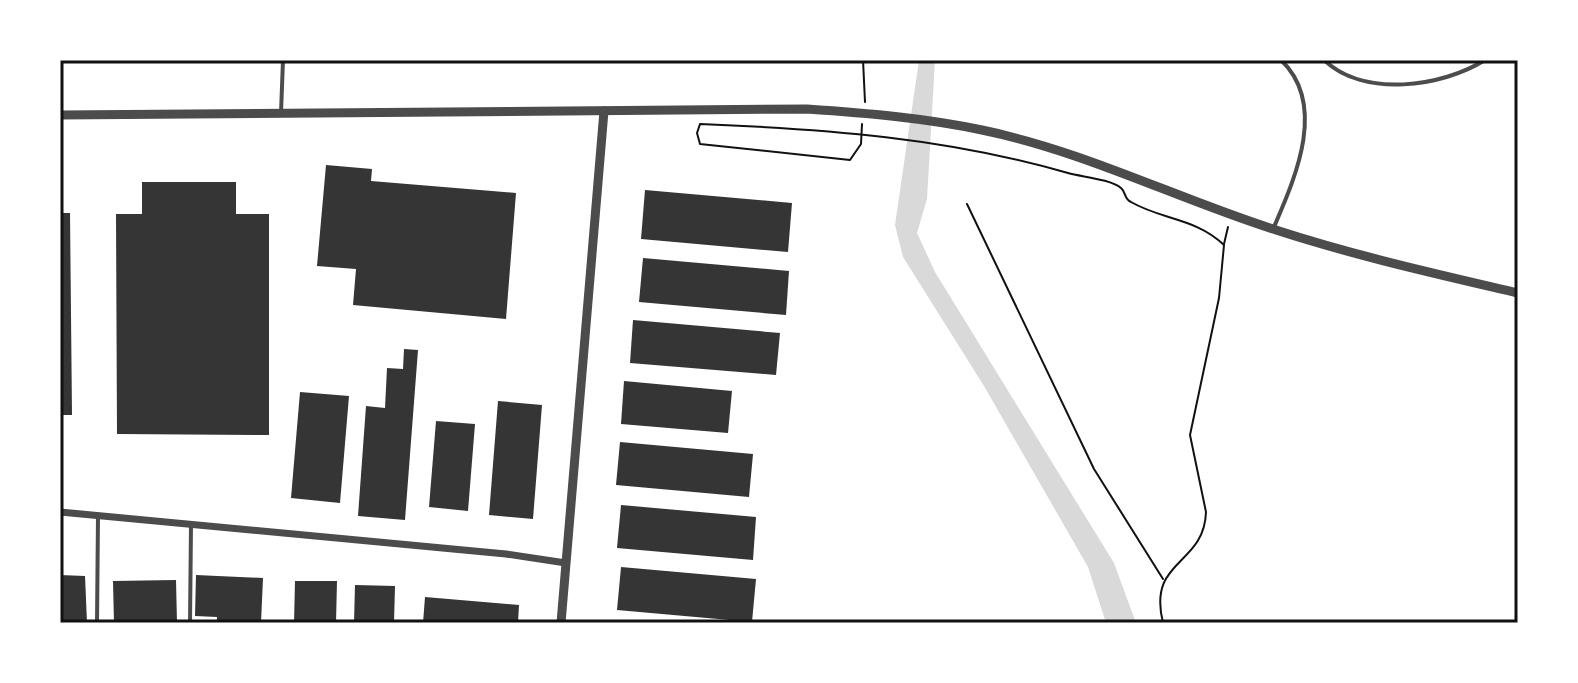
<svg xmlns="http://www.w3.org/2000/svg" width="1578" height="683" font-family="Commissioner,sans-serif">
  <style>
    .water { fill: #d9d9d9 }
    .building { fill: #353535 }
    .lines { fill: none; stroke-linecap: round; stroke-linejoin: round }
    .path { stroke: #111; stroke-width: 2 }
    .service { stroke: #4c4c4c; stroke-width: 4 }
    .minor { stroke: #4c4c4c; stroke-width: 7 }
    .tertiary { stroke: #4c4c4c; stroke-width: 9 }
    .neatline { fill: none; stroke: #111; stroke-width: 3 }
  </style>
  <rect width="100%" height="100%" fill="#fff"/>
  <path class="water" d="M919 60H935L927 199 917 233 935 272 1114 563 1136 623H1106L1088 567 984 386 903 257 895 225Z"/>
  <g class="building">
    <path d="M326 165 372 169 371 181 516 193 506 319 353 305 356 269 317 266Z"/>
    <path d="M142 182H236V214H269V435L117 434 116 214H142Z"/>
    <path d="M645 190 792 203 788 252 641 239Z"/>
    <path d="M60 213H70L72 415H60Z"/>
    <path d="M643 258 789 271 786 315 639 302Z"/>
    <path d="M633 320 780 333 776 375 630 363Z"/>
    <path d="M404 349 418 350 405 520 358 516 366 406 385 408 387 368 403 369Z"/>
    <path d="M624 381 732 391 728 433 621 424Z"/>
    <path d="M300 392 349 396 340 503 291 498Z"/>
    <path d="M498 401 542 405 533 519 489 515Z"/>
    <path d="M436 421 475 424 468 511 429 507Z"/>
    <path d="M620 442 753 454 749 497 616 485Z"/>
    <path d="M621 505 756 517 753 560 617 548Z"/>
    <path d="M621 567 756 579 752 622 617 610Z"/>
    <path d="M60 575 85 576 87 623H60Z"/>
    <path d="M196 575 263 578 261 623H217V617L195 616Z"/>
    <path d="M176 580 177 623H114L113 581Z"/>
    <path d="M295 581H337L336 623H294Z"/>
    <path d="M355 585 395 586 394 623H354Z"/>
    <path d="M425 597 519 605 518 623H423Z"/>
  </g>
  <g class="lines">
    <g class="path">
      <path d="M863 60 865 102"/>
      <path d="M862 124 861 144 850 160 700 144 697 133 700 124C826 129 947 138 1068 173 1082 177 1110 179 1121 188 1126 192 1124 199 1131 202 1162 220 1196 218 1224 245L1219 298 1190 435 1206 512C1204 567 1147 558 1163 623"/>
      <path d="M967 204 1094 469 1163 579"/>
      <path d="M1224 244 1228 227"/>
    </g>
    <g class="service">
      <path d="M1324 60C1364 98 1442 87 1485 60"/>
      <path d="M281 113 283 60"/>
      <path d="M1274 227C1295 178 1328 105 1281 60"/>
      <path d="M97 623 98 516"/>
      <path d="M190 623 191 525"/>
    </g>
    <path class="minor" d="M60 512 506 554 566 563"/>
    <g class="tertiary">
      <path d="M60 115 807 109C866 113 925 118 982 130 1084 151 1178 199 1276 230 1356 256 1437 274 1518 293"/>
      <path d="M561 623 604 111"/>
    </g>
  </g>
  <rect width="1578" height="683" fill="none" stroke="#ffffff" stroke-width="124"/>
  <rect x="62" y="62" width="1454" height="559" class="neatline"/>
</svg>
